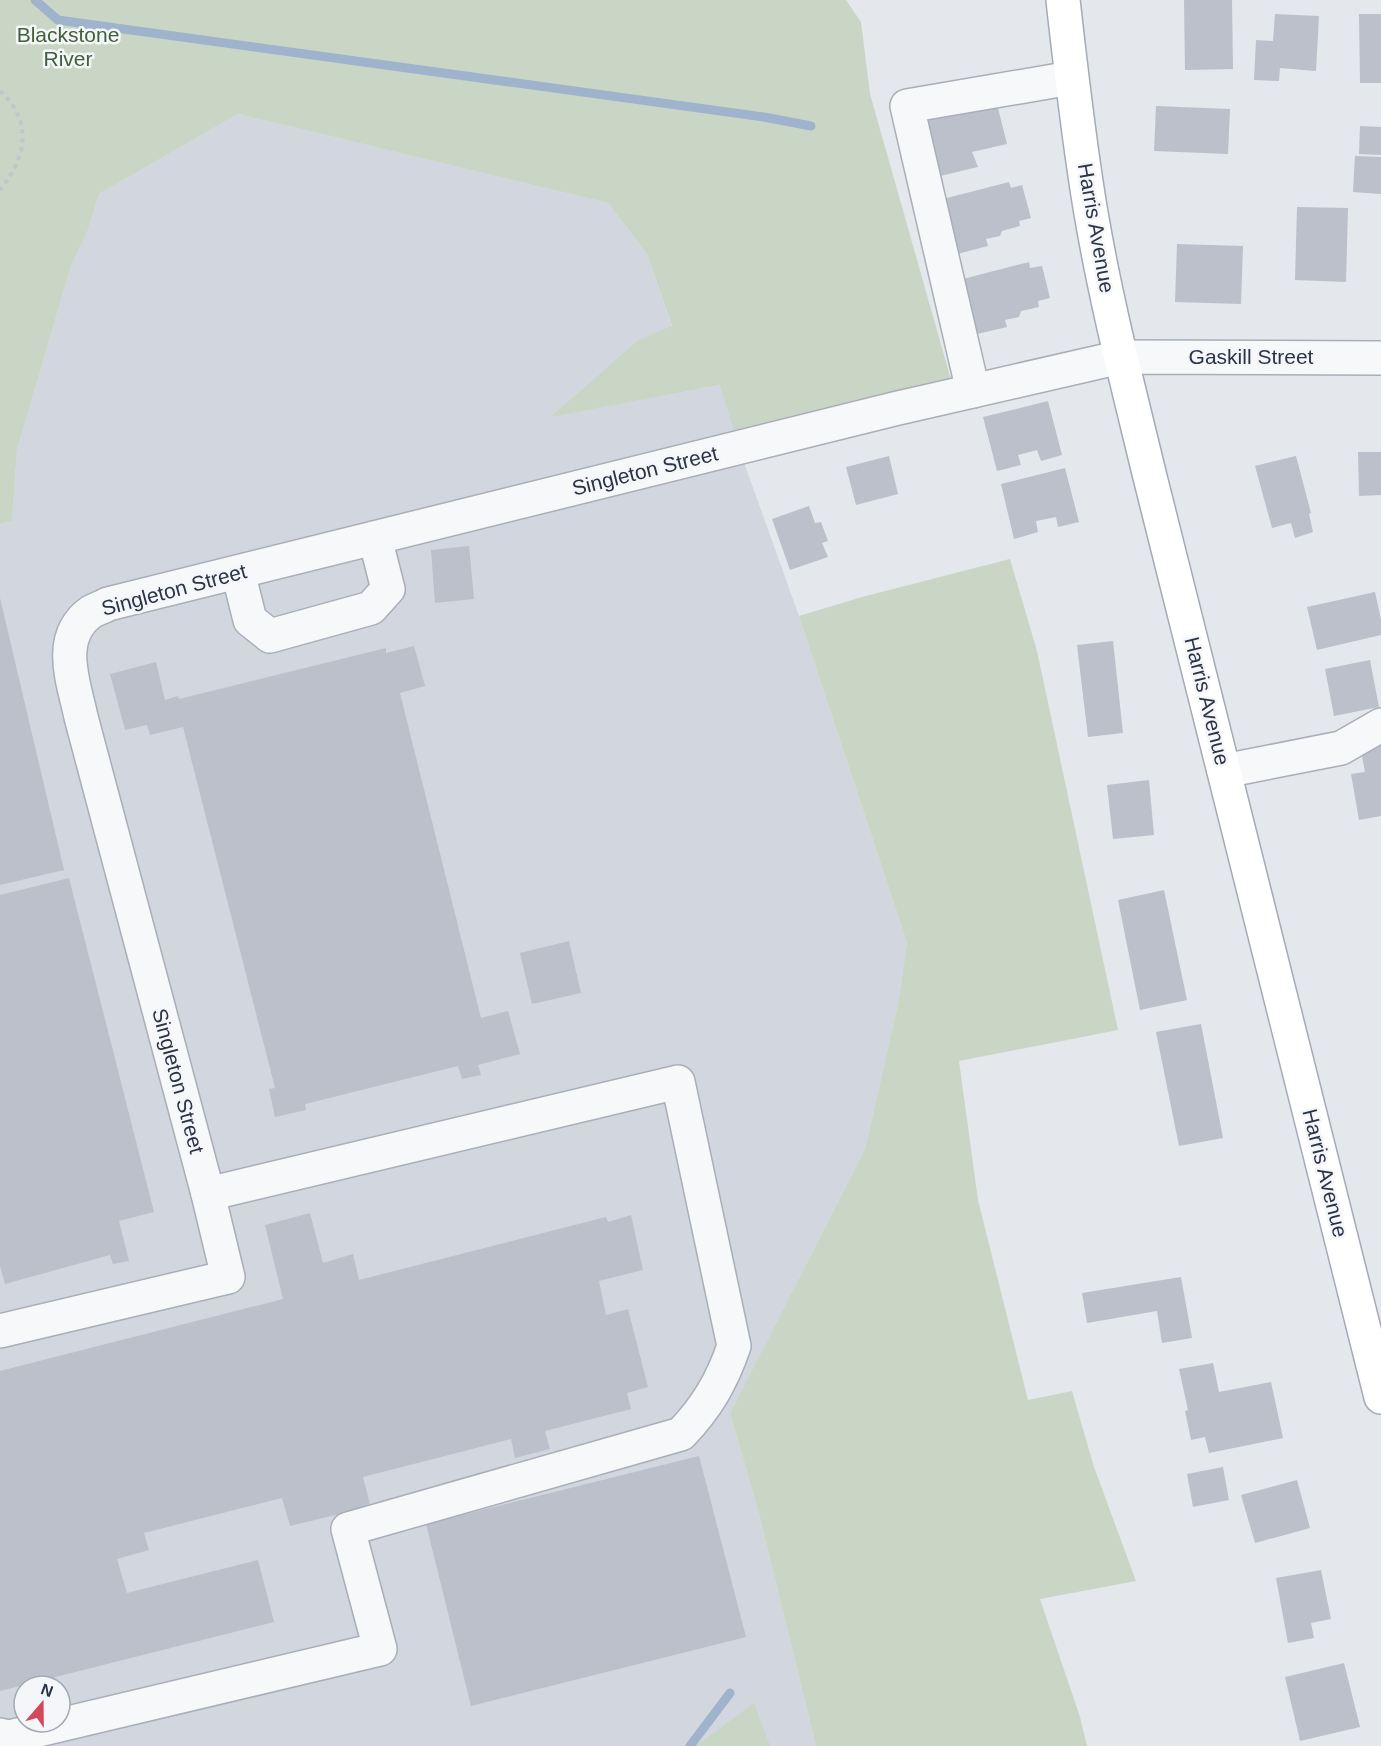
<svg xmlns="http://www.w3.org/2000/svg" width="1381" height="1746" font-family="Helvetica,sans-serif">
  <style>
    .built { fill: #d2d6de; fill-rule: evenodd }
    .green { fill: #c9d6c5 }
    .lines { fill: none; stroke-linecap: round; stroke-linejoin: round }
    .stream { stroke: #9fb4cc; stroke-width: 9 }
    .building { fill: #bbc0ca }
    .minor-casing { stroke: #a9aeb7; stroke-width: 36 }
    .major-casing { stroke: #a3abb8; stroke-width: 36 }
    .path { stroke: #c2c5cb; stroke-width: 4; stroke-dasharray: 4.5 4.5; stroke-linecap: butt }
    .minor { stroke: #f7f8fa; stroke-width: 33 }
    .major { stroke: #fff; stroke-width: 33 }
    .labels { text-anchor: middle; stroke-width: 5; stroke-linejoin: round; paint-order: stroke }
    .park-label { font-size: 21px; fill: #3f6138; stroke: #f4f6f9 }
    .street-label { font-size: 21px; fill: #2b3445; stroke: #f4f6f9 }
  </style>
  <rect width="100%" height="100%" fill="#e4e7ec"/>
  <path class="built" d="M238 114 608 203 647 254 672 327 638 340 551 416 721 385 742 457 799 616 907 943 898 1004 865 1149 730 1413 758 1510 816 1746H0V524L12 521 17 450 71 266 88 230 99 194ZM24 1686H60V1722H24Z"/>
  <g class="green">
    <path d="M0 0H846L861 22 870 94 957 401 742 457 720 385 550 417 638 340 672 326 647 254 608 203 238 114 99 194 88 230 71 266 17 450 12 521 0 524Z"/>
    <path d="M1010 559 1037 651 1118 1030 959 1061 978 1200 1028 1400 1072 1391 1094 1467 1136 1581 1040 1599 1080 1717 1087 1746H816L758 1510 730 1413 865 1149 898 1004 907 943 799 616 862 597Z"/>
    <path d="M754 1703 770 1746H696Z"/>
  </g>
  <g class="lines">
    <g class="stream">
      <path d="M35 0 58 20 764 117 811 126"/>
      <path d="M690 1746 730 1693"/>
    </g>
  </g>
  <g class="building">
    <path d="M1184 0H1232L1233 69 1185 70Z"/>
    <path d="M1275 14 1319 16 1316 71 1280 68 1279 81 1254 80 1256 40 1273 41Z"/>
    <path d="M1359 14H1381V83H1360Z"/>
    <path d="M996 100 1007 144 972 152 978 167 932 178 918 120Z"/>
    <path d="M1156 106 1230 109 1228 154 1154 151Z"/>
    <path d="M1360 126 1381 127V155L1359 154Z"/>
    <path d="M1355 156 1381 157V194L1353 192Z"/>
    <path d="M1009 182 1011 188 1022 185 1031 218 1019 221 1020 226 1002 231 1000 236 986 239 988 246 957 254 943 199Z"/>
    <path d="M1297 207 1348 208 1346 282 1295 280Z"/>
    <path d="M1177 244 1243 246 1241 304 1175 302Z"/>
    <path d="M1029 262 1030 268 1042 266 1050 298 1038 301 1039 307 1021 311 1019 317 1005 320 1007 327 977 334 963 279Z"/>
    <path d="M1048 401 1062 455 1041 461 1037 450 1018 455 1021 465 997 471 983 417Z"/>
    <path d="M1358 452H1381V495L1359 496Z"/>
    <path d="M889 456 898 494 856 505 846 467Z"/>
    <path d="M1296 456 1311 513 1309 514 1313 532 1295 538 1291 523 1272 528 1255 466Z"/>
    <path d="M1065 468 1079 522 1058 527 1056 517 1036 521 1038 532 1014 539 1001 484Z"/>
    <path d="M809 506 815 523 821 522 828 541 822 543 828 557 790 570 772 519Z"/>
    <path d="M469 546 474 599 435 603 431 550Z"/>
    <path d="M1375 592 1381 620V635L1317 650 1307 607Z"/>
    <path d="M0 598 64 870 0 885Z"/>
    <path d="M1113 641 1123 733 1088 737 1077 645Z"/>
    <path d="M414 646 425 686 400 693 481 1018 508 1011 520 1054 478 1065 481 1075 462 1079 458 1066 305 1104 306 1110 275 1117 269 1089 275 1088 183 727 150 735 147 725 125 730 110 674 156 662 165 700 178 696 179 699 386 648V653Z"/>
    <path d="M1370 660 1379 707 1334 716 1325 669Z"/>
    <path d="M1381 741V816L1359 820 1351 774 1365 772 1360 745Z"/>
    <path d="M1149 780 1154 835 1113 839 1107 785Z"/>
    <path d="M69 878 154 1212 119 1221 129 1261 113 1264 110 1255 5 1284 0 1266V895Z"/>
    <path d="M1164 890 1187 1000 1140 1010 1118 900Z"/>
    <path d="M569 941 581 993 532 1004 520 953Z"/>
    <path d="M1201 1024 1223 1138 1179 1146 1156 1032Z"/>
    <path d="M310 1213 323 1263 353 1254 359 1280 606 1217 608 1222 631 1215 643 1270 599 1281 606 1315 628 1309 648 1387 627 1393 631 1409 545 1431 550 1449 515 1458 511 1439 363 1477 370 1504 363 1506 364 1508 290 1526 282 1498 144 1533 149 1550 117 1559 127 1593 258 1560 274 1622 0 1691V1371L283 1299 265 1225Z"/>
    <path d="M1181 1277 1192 1338 1162 1343 1157 1311 1087 1323 1082 1293Z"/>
    <path d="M1213 1363 1219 1392 1271 1382 1283 1438 1209 1453 1205 1437 1191 1440 1185 1411 1188 1410 1179 1369Z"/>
    <path d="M699 1456 746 1637 471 1706 426 1524Z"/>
    <path d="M1223 1467 1229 1500 1193 1507 1187 1474Z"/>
    <path d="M1297 1480 1310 1528 1255 1543 1241 1495Z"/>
    <path d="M1321 1570 1331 1619 1311 1623 1314 1638 1288 1643 1276 1578Z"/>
    <path d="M1344 1663 1360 1727 1300 1741 1285 1677Z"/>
  </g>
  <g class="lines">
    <g class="minor-casing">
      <g id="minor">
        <path d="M973 391 907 106 1071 78"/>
        <path d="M238 572 250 620 270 636 371 608 388 589 375 538"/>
        <path d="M1224 771 1341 748 1381 725"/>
        <path d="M0 1331 228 1277 208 1194 81 717C74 683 55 638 91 612 96 609 103 607 108 604L894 409 1121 357 1381 358"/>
        <path d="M0 1735 9 1737 380 1649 348 1529 681 1434C707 1407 722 1381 734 1346L678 1082 208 1194"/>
      </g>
    </g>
    <g class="major-casing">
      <path id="major" d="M1063 0C1071 71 1079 143 1091 213 1106 302 1129 390 1150 477L1381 1397"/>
    </g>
    <path class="path" d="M0 91C34 122 26 158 0 190"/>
    <use href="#minor" class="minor"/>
    <use href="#major" class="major"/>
  </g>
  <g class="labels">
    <g class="park-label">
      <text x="68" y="42">Blackstone<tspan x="68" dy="24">River</tspan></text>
    </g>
    <g class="street-label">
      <text transform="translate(1096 228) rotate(80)" y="7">Harris Avenue</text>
      <text x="1251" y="364">Gaskill Street</text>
      <text transform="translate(645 471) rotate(-14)" y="7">Singleton Street</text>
      <text transform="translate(174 590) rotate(-15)" y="7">Singleton Street</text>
      <text transform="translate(1207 701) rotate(76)" y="7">Harris Avenue</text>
      <text transform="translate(178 1081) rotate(75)" y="7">Singleton Street</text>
      <text transform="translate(1325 1173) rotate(76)" y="7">Harris Avenue</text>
    </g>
  </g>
  <g transform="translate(42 1704) rotate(20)"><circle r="28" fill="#f4f6f9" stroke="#a4a8b1" stroke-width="1.5"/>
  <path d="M0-4.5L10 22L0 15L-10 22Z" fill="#d1495b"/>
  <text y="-9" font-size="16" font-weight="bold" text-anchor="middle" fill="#2b3445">N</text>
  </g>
</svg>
